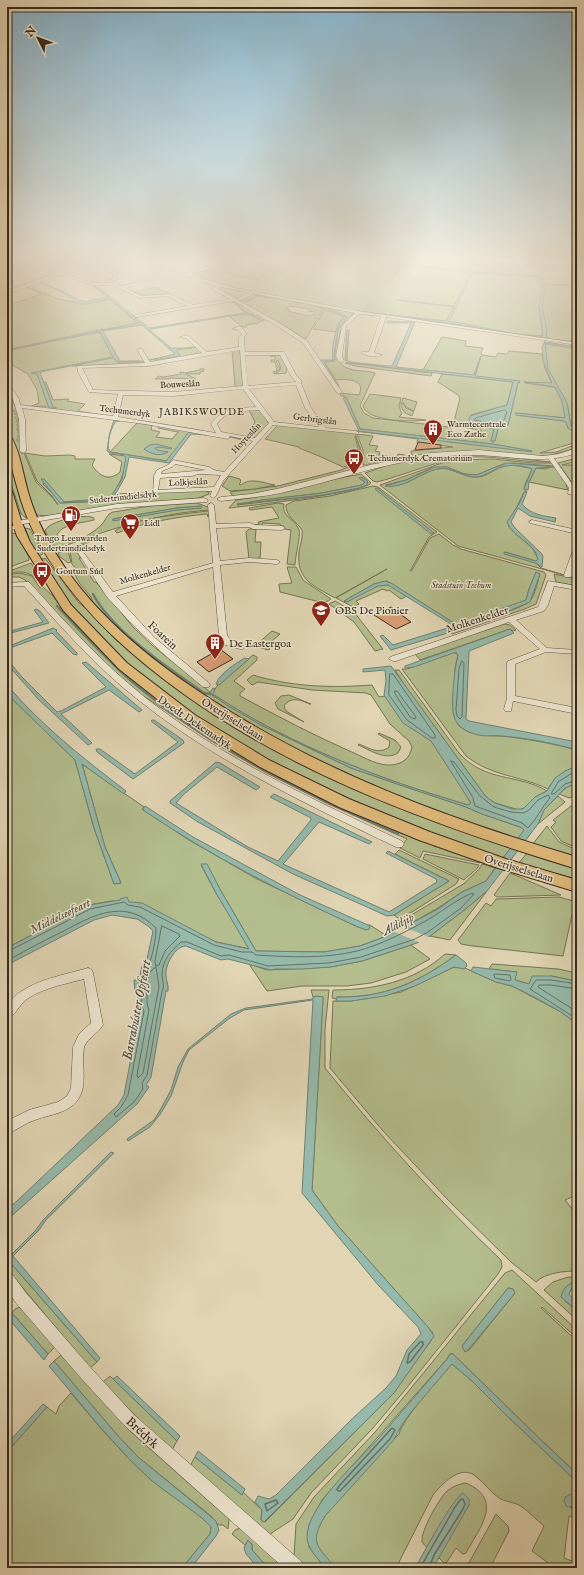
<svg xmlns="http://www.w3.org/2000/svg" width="584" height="1575" font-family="'IM FELL English',serif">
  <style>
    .green { fill: #b3bd8d; stroke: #747456; fill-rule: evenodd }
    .water { fill: #95b9aa; stroke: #6f8072 }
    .pier { fill: #e1d5b4 }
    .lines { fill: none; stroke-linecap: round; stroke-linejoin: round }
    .shore-far1 { stroke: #667264; stroke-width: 1 }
    .shore { stroke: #667264; stroke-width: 1.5 }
    .stream-far1 { stroke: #6f8072; stroke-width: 2 }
    .stream { stroke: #6f8072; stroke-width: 2.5 }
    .building { fill: #da9d75; stroke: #362a1e }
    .minor-casing { stroke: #615544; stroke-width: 1 }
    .tertiary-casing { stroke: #615544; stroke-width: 1 }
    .primary-casing { stroke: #362a1e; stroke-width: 2 }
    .minor { fill: #ece4ce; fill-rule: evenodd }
    .tertiary { fill: #ece4ce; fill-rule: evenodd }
    .primary { fill: #e0ba7a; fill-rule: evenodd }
    .labels { text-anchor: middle; stroke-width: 3; stroke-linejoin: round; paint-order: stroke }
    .far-street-label { font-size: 9px; fill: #362a1e; stroke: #ece4ce }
    .far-poi-label { font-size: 9px; fill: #362a1e; stroke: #ece4ce; text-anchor: start }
    .far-park-label { font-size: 9px; font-style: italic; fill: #4f4734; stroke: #ece4ce }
    .far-neighbourhood-label { font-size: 10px; letter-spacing: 1px; fill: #362a1e; stroke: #ece4ce }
    .poi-label { font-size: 11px; fill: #362a1e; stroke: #ece4ce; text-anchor: start }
    .street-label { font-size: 11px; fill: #362a1e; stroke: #ece4ce }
    .water-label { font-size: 12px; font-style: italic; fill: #4e4e41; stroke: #ece4ce }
    .near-street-label { font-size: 13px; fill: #362a1e; stroke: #ece4ce }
    .near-water-label { font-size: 14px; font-style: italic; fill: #4e4e41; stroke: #ece4ce }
  </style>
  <rect width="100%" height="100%" fill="#e1d5b4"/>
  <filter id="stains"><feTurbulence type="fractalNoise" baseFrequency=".005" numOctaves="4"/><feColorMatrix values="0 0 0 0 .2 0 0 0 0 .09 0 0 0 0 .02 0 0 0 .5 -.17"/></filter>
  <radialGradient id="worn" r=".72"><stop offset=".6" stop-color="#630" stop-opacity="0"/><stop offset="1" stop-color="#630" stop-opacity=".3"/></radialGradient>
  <g class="green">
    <path d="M255 261H285L267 271 287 275 274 270 287 263 300 261H542L541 274 543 275 545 262 577 261V285H550L577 286V342L551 339 546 336 547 330 542 307 546 284 541 283 543 276 464 271 393 263 398 264 396 276 401 264 471 273 455 305 452 307 454 308 446 321 390 315 520 335 449 321 473 273 539 277 540 278 539 283 543 285 539 307 543 336 523 335 547 339 429 320 349 310 229 287 190 276 227 263 232 266 222 272 256 280 266 274 254 278 225 272 234 266 248 270 261 263Z"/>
    <path d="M26 287H28L58 299 83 304 110 299 138 324 93 331 7 350V306L41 294Z"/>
    <path d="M155 287 170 294 144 296 135 292Z"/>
    <path d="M220 287 247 292 248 293 235 299 218 290H222L218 289Z"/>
    <path d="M252 294 312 305 308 309 290 306 286 309H289L288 311 309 316 316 314 315 312 308 311 314 306 329 309 330 308 354 313C350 317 344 321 342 327 338 337 334 362 345 367 354 372 366 370 375 373L360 406 364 413 373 418 449 427 456 435 479 438 481 430 453 426 460 398 458 395 438 382 442 374 513 382 507 405 471 415 494 429 491 441 493 442 495 441 499 425H508L518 383 520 382 475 376 481 356 474 375 423 370 442 337 466 341 465 346 483 348 481 353 482 355 496 357 498 353 507 354 509 351 542 354 545 368 552 384 525 382V383L555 387 562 401 566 418 516 413V415L564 421 566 422 568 428 577 434V442L540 453 556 452 577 444V448L547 456 429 454 413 456 411 453V451L453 447 417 442 418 439 356 431 532 451 492 444 360 429 346 397 345 396H341L340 393 359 395C367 378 344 379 334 380V377L324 362 334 361 338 329 347 317 327 310 344 317 339 323 336 332 313 329 325 309 321 308 322 310 306 339H305L283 325 243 303 257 297 256 296 242 302 291 330 306 341 239 301 252 295 271 298Z"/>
    <path d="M235 301 268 319 258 322 259 323 246 325 247 327H242L229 316 248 314 263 321 243 310 233 302Z"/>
    <path d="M97 332H100L113 357 31 373 37 374 49 408 53 407 44 382H46L53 400 69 399 67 401 85 404 78 411 113 417 47 409 45 406 29 407 39 403 37 390 28 374 7 362V351Z"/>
    <path d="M544 342 577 347H574L577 349V431L571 426 567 403 548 369 545 344 572 347Z"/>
    <path d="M192 347H196L202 353 152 362 148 360 180 355 175 350Z"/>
    <path d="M232 350 240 351 243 386 237 387 235 386Z"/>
    <path d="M278 355H280L287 368 286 373 276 374 281 369 278 360 276 361 280 369 275 374 273 373V372L277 371 275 362H271V360H275V356H270Z"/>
    <path d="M112 358 115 359 117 362H139L145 360 146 363 72 366Z"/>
    <path d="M345 363H351L432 373 431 376 355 366Z"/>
    <path d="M200 369H204V371L200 372V374H186L196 379 169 378V379H155L159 376 163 377 181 374 180 372 185 373 200 370Z"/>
    <path d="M7 392H10L11 393 7 394 12 396 9 397 10 398H13L14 399 12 400 17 410H13L14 412 17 411 18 413 14 414 15 415H18L19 417H15L16 419H19L20 420 16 421V422H20V424H17V426H21V427L17 428V430L21 429V431H18V433H21V435L17 436 18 437H21V439H17V441H21V453H24L36 482 52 497 58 505 52 496 37 481 25 453 45 456 70 455 75 456V459H95L92 465C99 476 109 482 120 472L122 462 109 454 126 456C126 471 119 487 109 499L64 502 46 482 43 484 56 496 60 503 109 501 113 499 115 494 208 490 207 492H209V494L196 499 112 505 47 516 37 515 33 512 15 451 7 430V407L12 426 7 401Z"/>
    <path d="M370 394 401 398 399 406 402 414 399 417 426 420C413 422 367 422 363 406Z"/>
    <path d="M403 398 417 402 412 416 405 413 401 407V402L406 408 413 411 406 407 402 401Z"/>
    <path d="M249 410H259L266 418 269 425 255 438 247 435 255 422Z"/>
    <path d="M137 423 152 425 151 430 160 432 156 437 172 439 178 432 158 428 159 426 190 431 167 461 110 452Z"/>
    <path d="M278 425 355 433 361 450V462H360C361 453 359 444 355 436L359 453V462L343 467 319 456 299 448V447L265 439Z"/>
    <path d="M357 434 373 436 369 445 378 446 375 451 380 452 379 455 397 457 398 454 405 455 404 458 381 463H369L370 465H363V450Z"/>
    <path d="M7 446 26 513V518L21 514 7 471Z"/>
    <path d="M447 455H487L551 462C525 463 498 456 472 457 438 459 409 474 377 482L373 481 365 473 394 463Z"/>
    <path d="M577 458V461L562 465H577V492L575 491V487L558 463Z"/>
    <path d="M492 459 533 463H553L565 481 568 490 529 482 536 468 546 469 553 466 513 463 503 464 477 475 464 474 447 467 431 468 406 480 386 485C405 489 420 472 438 469 451 466 463 478 477 477 487 477 495 468 505 466 513 464 522 467 530 468L532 469C530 476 525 481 524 489H526V492H524L508 526 533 549 538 559 536 561 505 552 504 553 536 563 541 568 564 575 458 546 380 485 442 463 460 460Z"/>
    <path d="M354 464 356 465 352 466V467L356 469C316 480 275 494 233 496L230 492 278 486 341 470Z"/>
    <path d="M361 474 371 483C363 493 248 506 229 508L236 500C278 495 320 481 361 474ZM362 477 368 482 365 486 323 495 237 505 262 500 322 493 362 485 365 482 359 478Z"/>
    <path d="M229 476 240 479 241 482 239 484 241 485C250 477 264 483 275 485L255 489 230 491 222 486Z"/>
    <path d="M373 486 378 487 437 532 429 537 410 571 412 570 430 538 439 534 453 545 461 549 544 572 546 575 536 604 525 609 492 620 486 615 490 621 452 634 450 632 478 622V618L457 625 387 581 374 584 344 601 347 602C356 597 378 582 388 585 395 586 401 592 407 596L401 599 389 590 387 591 383 589 356 601 359 604 353 607 336 598 387 569 335 598C314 586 296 580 299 552 300 545 303 538 302 530 297 522 285 516 286 505L294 501 330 496ZM536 573 540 574C538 580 535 594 532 598 527 607 500 614 491 616L526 600 529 589Z"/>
    <path d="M197 503 208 507 209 510C153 514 108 530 56 549L45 531C48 521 85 513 94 518V520C83 523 61 524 57 535L60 540C74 545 93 534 103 523 106 519 107 514 113 512L150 506ZM201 506V508L177 510 113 520V519L177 508Z"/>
    <path d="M278 503 284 504C281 516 295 519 299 530 301 535 295 557 295 565L287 564 291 530 284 529V526H281L280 524 262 523V526L255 525 259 524 258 522 279 518 272 507 250 510 249 508Z"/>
    <path d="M209 511 208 517 207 514C176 517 146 522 117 533L115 531C129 519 189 513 209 511Z"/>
    <path d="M25 528 30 529 43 554 36 557Z"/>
    <path d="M249 529H256L255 542H261L260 558 249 559 246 532Z"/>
    <path d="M7 532 16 534 18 536 29 557V560L7 568Z"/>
    <path d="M88 541 90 542 68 551 71 562 68 563 59 556 58 553Z"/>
    <path d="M80 547 76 550 81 558H79L94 582H96L133 627 153 646 210 692V694L263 726 351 768 406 787 466 807 482 814 520 827 525 830 517 840 399 799 272 738 171 674 134 644 95 607 91 597 80 584 73 571 76 569 72 564 70 551Z"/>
    <path d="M45 558 79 603 240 728 511 848 502 859 379 814 288 772 186 710 137 673 72 609 39 560Z"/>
    <path d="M31 563 33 566 38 580 37 581C30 570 18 571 7 574V572Z"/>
    <path d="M287 567H296L303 580 331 599 324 603 280 592 279 584 292 583Z"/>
    <path d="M20 573 32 576 40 588 43 587 53 596 78 626 109 658 222 742 481 861 480 863 423 851 420 858 400 848 407 839 326 803 265 772 210 740 142 695 101 660 25 580 19 577H7V575Z"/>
    <path d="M554 574 577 579V586L556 582Z"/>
    <path d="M335 601 354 612 383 649 375 651 354 622 329 604Z"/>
    <path d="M504 624 510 625 516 630 513 631 510 629 420 660 415 654Z"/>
    <path d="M272 631 280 634 266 646 270 649 268 650 249 644 255 646Z"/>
    <path d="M453 652 458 655 455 668 458 725C474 739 491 734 510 737 533 740 555 744 577 750V766C566 771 554 777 548 789 519 775 493 777 466 756L402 669H407Z"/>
    <path d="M253 655 257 657V660L234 681 245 689 240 693V696C277 716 315 736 354 753 365 758 379 766 391 765 403 764 410 758 412 747L409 741 390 724 371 695 366 693 312 690 258 682 252 685 247 680 253 675C292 687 332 688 372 685L379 697 385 696 403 722 431 741 443 758 471 803 468 805C379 779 290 745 212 694L217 686Z"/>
    <path d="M395 670H399L459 753C486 783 517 773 547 791L535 797 526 807 519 810 495 803 486 797 407 689Z"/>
    <path d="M7 693 75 760 94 828 114 884 121 883 105 847 82 764 144 807 142 809 189 840 257 879 358 927 369 929 370 925 387 936 360 946 324 952 256 951 221 891 206 864 201 865 216 893 250 949 216 942 129 902 111 901 89 905 7 948V876L9 874 7 867Z"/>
    <path d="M289 695 311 704H309C301 700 291 696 284 706L286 711 304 722 278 709 275 703 281 696Z"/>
    <path d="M379 733 395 740 401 747 398 753C386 761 370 750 358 745L359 744C369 748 379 755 389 747L390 741 378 734Z"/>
    <path d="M577 783V795L569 798 559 794 567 787Z"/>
    <path d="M558 796 565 802 538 824 544 810Z"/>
    <path d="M577 800V848L561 841 551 827 556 822 553 820 575 803 574 801Z"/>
    <path d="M547 826 559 842 577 850V856L557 853 532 845Z"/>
    <path d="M399 850 459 879 456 884 412 912 398 918 394 915 449 881 395 854Z"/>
    <path d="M527 853 577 867V879L518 864Z"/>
    <path d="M425 854 479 865C477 871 469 874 464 880L423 859Z"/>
    <path d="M482 864 495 868 486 881 462 892 438 908 406 926 397 923 396 924 393 923 413 914 465 883C471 875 479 872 482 864Z"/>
    <path d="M510 873 515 875 561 895 497 897 494 895Z"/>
    <path d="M487 891 450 940 430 936 463 911Z"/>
    <path d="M559 897 577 902V910H573L563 956 473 946 461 944 458 940 486 903 491 906 496 899Z"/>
    <path d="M411 945 430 959 406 972 371 983 347 986H302L267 991 249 964 267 970 330 967 362 961Z"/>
    <path d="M445 954 456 955C418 983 384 998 337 997L336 999 332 998 333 990C373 990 414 982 445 954Z"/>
    <path d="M492 964 558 969 577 973V981L551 976 529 984 515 980 516 972 489 969Z"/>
    <path d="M454 967 465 968 496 982 512 986 561 1012 577 1024V1195L565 1200 577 1215V1271C564 1271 545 1273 536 1282L511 1262 450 1202 383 1131 330 1068 333 1001H351L401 992Z"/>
    <path d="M311 990H329L325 1029V1068C380 1136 438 1200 501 1260L502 1267 498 1274 405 1390 373 1428 311 1493 293 1519 270 1534 190 1466 195 1457 242 1495 243 1492 262 1510 261 1520 265 1522 394 1393 414 1362 431 1341 433 1333 338 1226 312 1190 323 997H313Z"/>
    <path d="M7 1258 15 1268 97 1362 90 1368 7 1269Z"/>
    <path d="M512 1270 577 1330V1338L542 1307 541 1308 577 1341V1474L540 1439 453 1354H450L447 1359 322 1500 309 1525V1547L325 1568H307L294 1556 296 1524 314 1497 376 1431 505 1273ZM508 1288 513 1289 515 1293 470 1349 465 1352 462 1346Z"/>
    <path d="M568 1277H577V1282L564 1300 577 1311V1320L544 1290 553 1282Z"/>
    <path d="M20 1307 55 1347 48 1354 12 1313 15 1309Z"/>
    <path d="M61 1355 131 1432 229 1519 228 1529 223 1525H218L211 1516 138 1457 119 1437 54 1361Z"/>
    <path d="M452 1364 472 1381 505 1414 577 1482V1494L570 1495 565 1497 571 1508 577 1506V1519L569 1516 564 1558 577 1563V1568H555L532 1551 544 1526C535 1519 527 1509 517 1504 511 1502 504 1501 499 1498 490 1492 483 1481 474 1475 459 1465 441 1485 433 1495L396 1568H336C329 1561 315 1548 315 1538 315 1516 382 1452 399 1434 401 1422 442 1372 452 1364Z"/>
    <path d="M110 1376 177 1441 172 1450 149 1430 103 1382Z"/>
    <path d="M71 1393C96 1423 121 1453 151 1479 169 1496 195 1508 211 1527L210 1534 182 1568H10L7 1566V1452L47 1407 56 1414 59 1406Z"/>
    <path d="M466 1483C504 1500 480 1527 466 1553L463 1554 456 1548 447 1562 444 1563 438 1557 469 1505 436 1531 427 1548 422 1542C421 1530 438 1501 446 1492 452 1487 458 1484 466 1483Z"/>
    <path d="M496 1514 508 1526 509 1531 490 1568H466Z"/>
    <path d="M240 1528 284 1568H268L252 1550V1544L248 1541 245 1545 232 1534 235 1530Z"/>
  </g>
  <g class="water">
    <path d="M381 261 464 271 543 276 541 283 546 284 542 307 547 330 546 336 548 338 523 335 543 336 539 307 543 285 539 283 540 278 539 277 473 273 449 321 520 335 430 320 390 315 446 321 454 307 397 300 454 306 471 273 401 264 396 276 398 264Z"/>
    <path d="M41 283 58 289 84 302 108 297 94 287H98L149 328 244 313 242 310H243L264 321 248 314H243L151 329 150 330 171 348H192L176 350 180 356 155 360 154 359 175 354 142 325 103 331 120 361H140L119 362 115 359 112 358 40 372 53 407 57 408H49L37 374 31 373 113 357 100 332 7 350 139 323 110 299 86 304 70 302 74 299 60 291Z"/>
    <path d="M327 310H332L347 317 338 329 334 356 335 360 324 362 339 386 338 387 319 360H333C331 347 335 327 344 317Z"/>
    <path d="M387 321 415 322 396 367 474 375 481 356 475 376 520 381 518 383 508 425H499L495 441H491L494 429 469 425 470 416 507 405 513 382 351 363 345 360 347 330H349L347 359 349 362 388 366H392L411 323H387Z"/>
    <path d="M544 343 577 347V349L545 344 548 369 567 403 571 426 577 431V434L568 428 566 422 564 421 516 415V413L565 418 562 401 555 387 524 382 552 383 544 363 542 348Z"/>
    <path d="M346 397 360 429 492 444 532 451V452L359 431 343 398Z"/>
    <path d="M114 420 120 421 115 422C111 430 105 444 110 452L166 461 189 432 207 435 191 434 169 463 129 457 125 477 112 500 60 503 41 479H44L64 502 110 498 122 479 126 457C122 452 112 456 107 451L110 432Z"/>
    <path d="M156 444 172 448 171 449 160 447 155 448 157 450 168 452C160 457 150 454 144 449L150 445Z"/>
    <path d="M508 463 555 467 536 468 529 482 528 490 524 489 532 469C521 464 506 464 496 469 489 472 483 477 476 477 463 478 450 465 437 469 420 473 404 489 385 486L406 480 435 467H447L464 474 477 475 493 468Z"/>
    <path d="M360 477 367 480V485L359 488 323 495 237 504 262 500 322 493 362 485 365 482 359 478Z"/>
    <path d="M377 488 434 533 431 534 375 489Z"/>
    <path d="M524 492H527L522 504C531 515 544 516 556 518L555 522 530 516 518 508 511 522 515 528 541 553 543 556 542 567 536 563 504 554V552L536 561 538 559C535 542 512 538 507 522L519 504Z"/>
    <path d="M201 506 202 508 177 510 113 521V519L177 508Z"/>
    <path d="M536 572 540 574 530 602 504 613 489 615V613L526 600 529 589Z"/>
    <path d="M385 581 391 583 457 625 478 618 482 619 451 632 391 650 380 636 383 635 393 645 454 626 388 585 378 586 347 602 344 601 374 584Z"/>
    <path d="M36 609 40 611 49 623 7 634V632L43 622 34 610Z"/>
    <path d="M53 628 57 630 56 631 77 653V655L73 654 52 633 7 649V647Z"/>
    <path d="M510 629 514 633 469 651 466 719 469 721 577 742V750C553 743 527 738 502 736 494 735 486 737 478 735 451 728 452 714 453 691 454 678 455 667 458 655L456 652 414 667 405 668V666Z"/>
    <path d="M245 658 249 659 219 685 216 684C219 674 236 663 245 658Z"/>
    <path d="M7 659 22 677 57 712 61 711 106 687 82 663 86 662 142 710 139 712 109 690 61 714 92 743 88 745 39 700 7 664Z"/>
    <path d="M391 666 486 797 495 803 512 809H523L535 797 547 791 555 778 565 771 577 766V783L565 788 544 810 538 824 487 891 463 911 430 936 417 943 362 961 330 967 303 969H275L271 970 228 959 221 960 186 946C175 946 165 965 166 975 166 981 169 985 168 991H166L151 1077 146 1085 149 1087 137 1104 7 1220V1209L16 1202 118 1105 124 1095 140 1010 136 1007 139 994 135 993 134 980H139L142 966 146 964 153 931 148 926 137 919 112 915 94 920 7 965V948L89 905 120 900V899L127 897 129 902 142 903 216 942 249 949 216 893 201 864H207L221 891 256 951 324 952 360 946 387 936 438 909 462 892 486 881 524 830 520 827 482 814 466 807 406 787 351 768 263 726 228 706 210 693 213 688 215 689 213 694C290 745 379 779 468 805L471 803 469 800 431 741 403 723 384 695 386 681 385 670 363 672V669Z"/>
    <path d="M7 685C42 726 84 759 126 791L124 794 82 764 105 847 121 883 114 884 94 828 75 760 11 698 7 693Z"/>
    <path d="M152 720H154L183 740 184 743 133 779 97 752 96 749H100L135 774 178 742 151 721Z"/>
    <path d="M216 762 220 763 260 787 256 790 217 767 184 794 176 803 248 847 278 861 311 820V818L270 797 274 794 372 842 369 844 319 822 285 862 283 864 285 865 389 912 437 882 436 879 386 853 388 851 449 881 394 915 387 916 293 874 198 822 170 803V801Z"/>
    <path d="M145 806 193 837 300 895 368 925H370L369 929 366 930 358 927C283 893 211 856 143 810Z"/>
    <path d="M456 955 466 963 467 966 464 969 454 967 415 986 385 996 351 1001H336L337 997C384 998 418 983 456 955Z"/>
    <path d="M473 967 517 972 515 980 529 984 532 976H551L577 981V1024L561 1012 538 999 512 986 496 982 471 971Z"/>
    <path d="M317 996 323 997V1001L312 1190 338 1226 428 1327 434 1336 394 1393 264 1522 261 1520 262 1510 255 1502 258 1496 269 1499 276 1495 353 1418 386 1388 396 1376 407 1350 421 1334 418 1327 379 1286 302 1193 313 1000 244 1010 230 1018 189 1050 183 1062 171 1096 161 1113 150 1127 128 1141 127 1139 154 1120 159 1112 171 1090 178 1067 188 1049 231 1014 246 1008 313 999V997Z"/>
    <path d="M111 1152 114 1153 46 1220 39 1230 13 1256 100 1358 97 1362 15 1268 7 1258V1250L9 1249 12 1254 35 1231 43 1220Z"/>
    <path d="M577 1282V1287L572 1288 569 1294 577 1303V1311L561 1297C563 1288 568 1283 577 1282Z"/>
    <path d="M508 1288 513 1289 515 1293 469 1349 465 1352 462 1346Z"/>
    <path d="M12 1313 48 1354 44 1360 7 1317Z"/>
    <path d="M450 1354H453L540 1439 577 1474V1482L505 1414 472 1381 452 1364 412 1411 403 1423 393 1441 325 1516C309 1543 317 1546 336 1568H325C319 1559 307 1549 307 1537 307 1506 357 1462 377 1440 401 1413 424 1386 447 1359Z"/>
    <path d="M54 1361 119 1437 138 1457 216 1521 219 1530 216 1536 191 1568H182L210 1534 211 1527 202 1518 152 1481 131 1461 100 1427 49 1366Z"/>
    <path d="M117 1376 180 1436 177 1441 113 1379Z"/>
    <path d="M43 1404 47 1407 7 1452V1444Z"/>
    <path d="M198 1451 245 1489 242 1495 195 1457Z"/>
    <path d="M463 1493 469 1499V1505L433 1568H415C422 1556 454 1496 463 1493Z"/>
    <path d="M577 1494V1506L567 1507 564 1501C566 1494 571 1494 577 1494Z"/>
    <path d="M248 1540 252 1545V1550L268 1568H258L246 1554 244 1548Z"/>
  </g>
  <path class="pier" d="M402 926 431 938 421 943 392 931Z"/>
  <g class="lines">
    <g class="shore-far1">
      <path d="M505 410 507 412 504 420 498 421 494 424 474 420 476 418Z"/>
      <path d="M462 661 464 663 462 717 460 719 457 716 456 710 459 669Z"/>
      <path d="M390 674H393L435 735V738H432L407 720 389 695Z"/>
      <path d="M395 691H397L416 717 415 719 410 717 395 694Z"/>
      <path d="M451 761 454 762 480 796 494 807 511 812 524 813 529 810 538 800 548 795 550 798C541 808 537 819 528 828L522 823 475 806 473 798Z"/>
      <path d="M577 770 558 782 551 794H554L565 784 577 780"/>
      <path d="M162 926 179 934 180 936 165 951 159 965 156 966 155 962Z"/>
      <path d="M7 952 90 909 124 902 128 905 140 907 214 945 242 952H252L256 955C290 957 324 959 357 951 380 945 401 934 422 923 439 914 454 901 472 893L474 894 461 908 428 932 415 939 361 957 329 963 268 966 229 955 221 956 187 942H181C171 951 162 960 162 975 162 981 165 985 162 991L147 1075 142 1083 143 1089 134 1102 116 1117 114 1114 121 1107 128 1095 144 1011 141 1004 143 993 139 989V985C149 970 156 946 156 928 126 898 95 914 64 931 45 940 26 950 7 961"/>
      <path d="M156 967 159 986 143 1073 138 1078 137 1075 149 1010C145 1002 149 995 145 987L150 972Z"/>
      <path d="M496 974 510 975 511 980 509 981 495 978 494 975Z"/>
      <path d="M577 984 551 980H536L530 989 577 1019"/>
      <path d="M577 989 551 985H539L538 987 577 1012"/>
    </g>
    <g class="shore">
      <path d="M420 1342H423V1345L410 1362 407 1363 409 1354Z"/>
      <path d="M392 1428 395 1430 390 1439 340 1491H338L337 1489 340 1485Z"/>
      <path d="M276 1500 278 1503 267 1511 265 1504Z"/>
      <path d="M420 1568 455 1507 461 1499H463L465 1504 463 1509 434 1555 429 1568"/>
    </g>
    <g class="stream-far1">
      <path d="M139 421 202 431"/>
      <path d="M228 436 245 440"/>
    </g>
    <g class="stream">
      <path d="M93 594C113 632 169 668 204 693L210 694"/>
      <path d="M57 606C80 631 103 656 129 679 208 747 303 793 398 834"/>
    </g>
  </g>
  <g class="building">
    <path d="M418 442 441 445V448L415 450Z"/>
    <path d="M391 607 411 622 396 629 374 615Z"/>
    <path d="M220 649 233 659 209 672 197 662Z"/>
  </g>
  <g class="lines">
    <g class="minor-casing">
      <g id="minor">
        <path d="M22 261H28L7 271V268Z"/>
        <path d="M90 261H97L64 274 92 283H114L122 286 141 281 138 279 140 278 147 281 126 288 141 296 170 294 193 305 230 299 213 290V288L217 286 184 276 153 261H160L187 273 222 261H229L191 275 234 288 358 311 577 343V345L386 317 374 353 382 355C377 358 366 356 361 353L362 352H369L381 316 359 314 346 326 342 356 344 361 341 363 339 362 336 356 342 326 355 313 221 287 218 289 281 324 307 341 342 392 339 394 337 393 303 343 277 326 234 301 137 317H135V315L188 306 167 296 140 298 113 285H92L60 275 7 294V291Z"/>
        <path d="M107 274H111L119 279 107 282V280L113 279 107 276Z"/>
        <path d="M237 327H241L247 334 244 337 245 352H284L296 375 302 381 301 383 311 408 326 428 356 431 359 433 358 434 273 425 223 481 216 496 213 498 210 496 212 491 153 493 154 476 157 470 168 465 173 460 209 467 214 470 224 472 253 441 230 436 228 439 145 424 22 408 25 419 26 451 23 453 20 451 19 419 13 399 7 389V383L9 384 19 399 20 405 113 416 118 394 89 392 78 372 77 366 145 363 137 350 140 348 142 349 150 362 202 353 186 338H182L180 337 187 335 207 352 239 347V337L242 334 238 330 233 329ZM240 350 243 386 173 392 93 390 82 368 149 366ZM245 355H280L291 376 296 382 248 386ZM296 385 305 408 319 427 274 422 249 389ZM243 389 256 407C239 408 221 408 211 424L216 433 118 417 123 395 173 396ZM259 410 269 423 255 438 221 432 217 424C226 410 244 411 259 410ZM175 464 206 470 161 474 162 471 172 467ZM198 474 221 475 214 487 158 490 160 478 192 476Z"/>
        <path d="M549 457H553L575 488 573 495 568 494 569 488 548 458Z"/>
        <path d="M211 503 214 505 216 524 250 523 255 525 282 526 285 528 282 530 253 529 249 527 216 528 220 561 249 558 277 560 280 562 277 564 249 562 220 565 227 635 231 641 243 645 244 647 243 649H240L225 645 219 635 213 567 116 596 155 638 209 683 210 685 209 687H203L167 657 133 625 107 597 76 550 77 549H81L113 592 213 563 208 505Z"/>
        <path d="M532 520 577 530V534L530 523 529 522Z"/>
        <path d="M18 525 21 527 20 528 7 531V527Z"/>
        <path d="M577 545V558L572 575 571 577H565L564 575 574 547Z"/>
        <path d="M548 581 577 586V590L554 586 548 605 544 611 516 620 547 648 577 650V654L546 652 515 664V696L577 708V714L513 701 511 711H505L504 709 507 698V663L508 661 540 649 509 622 396 661H393L389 659 390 657 538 607Z"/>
        <path d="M26 582H29C66 623 103 664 147 699 224 759 314 800 402 841L404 844 402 847H396C302 802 206 757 126 690 89 659 57 622 24 586L7 587V583Z"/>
        <path d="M88 968 92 970 93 973 103 1025C98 1034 88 1037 84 1047 82 1060 85 1074 83 1087 78 1113 54 1113 35 1120 25 1123 17 1130 7 1134V1121L29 1110 58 1102 67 1096 71 1088 73 1047 79 1034 91 1023 84 979C65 984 43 988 27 999 19 1005 15 1016 7 1019V1005C24 981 61 976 88 968Z"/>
        <path d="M7 1272 12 1274 26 1293 90 1367 134 1415 302 1562 304 1568H284L124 1425 80 1377 16 1303 7 1290Z"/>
      </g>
    </g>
    <g class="tertiary-casing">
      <g id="tertiary">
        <path d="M577 448V453C548 463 523 458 493 456 472 454 450 455 429 458 379 464 331 482 281 493 261 497 241 499 221 501L217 499 221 497 251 494 281 488 370 465 430 453 479 450 543 456 559 454Z"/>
        <path d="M204 498 208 500 207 502 117 508 17 525 13 523 17 521 117 504Z"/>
      </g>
    </g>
    <g class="primary-casing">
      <g id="primary">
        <path d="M7 434 10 435C21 453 23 476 29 495 37 522 50 546 66 569 103 622 157 665 212 700 324 773 449 819 577 857V869C413 819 243 757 115 638 72 597 33 548 18 490 13 472 7 453 7 434Z"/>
        <path d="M7 488 12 491 22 523 30 542 71 605 127 663 195 715 269 760 349 799 430 832 506 859 577 880V892L498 868 419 840 339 807 260 767 185 721 119 669 63 610 17 536 7 508Z"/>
      </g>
    </g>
    <use href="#minor" class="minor"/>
    <use href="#tertiary" class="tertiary"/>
    <use href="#primary" class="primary"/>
  </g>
  <linearGradient id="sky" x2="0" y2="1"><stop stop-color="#87b6cf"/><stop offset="0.54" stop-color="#f2ecdd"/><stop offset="1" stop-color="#f2ecdd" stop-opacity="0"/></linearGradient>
  <rect width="584" height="482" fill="url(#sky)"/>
  <defs>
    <g id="building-pin" transform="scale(1)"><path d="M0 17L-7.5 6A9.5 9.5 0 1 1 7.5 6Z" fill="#8f2418" stroke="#ece4ce"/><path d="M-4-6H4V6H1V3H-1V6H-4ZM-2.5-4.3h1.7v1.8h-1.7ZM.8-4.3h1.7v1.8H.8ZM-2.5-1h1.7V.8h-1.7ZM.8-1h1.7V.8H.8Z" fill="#fff"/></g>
    <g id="bus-pin" transform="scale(1)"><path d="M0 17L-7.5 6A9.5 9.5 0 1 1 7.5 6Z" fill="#8f2418" stroke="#ece4ce"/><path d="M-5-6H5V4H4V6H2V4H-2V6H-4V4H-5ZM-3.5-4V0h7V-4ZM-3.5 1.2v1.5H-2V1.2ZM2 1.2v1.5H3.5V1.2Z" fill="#fff"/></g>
    <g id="fuel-pin" transform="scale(1)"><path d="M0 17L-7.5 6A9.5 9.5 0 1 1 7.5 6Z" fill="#8f2418" stroke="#ece4ce"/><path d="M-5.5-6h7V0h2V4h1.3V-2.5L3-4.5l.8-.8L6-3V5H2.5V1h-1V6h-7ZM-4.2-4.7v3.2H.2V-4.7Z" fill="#fff"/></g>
    <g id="supermarket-pin" transform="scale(1)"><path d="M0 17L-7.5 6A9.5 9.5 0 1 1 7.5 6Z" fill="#8f2418" stroke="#ece4ce"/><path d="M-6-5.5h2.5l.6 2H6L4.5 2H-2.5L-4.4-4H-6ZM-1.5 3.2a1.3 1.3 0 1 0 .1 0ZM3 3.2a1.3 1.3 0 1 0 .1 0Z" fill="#fff"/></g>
    <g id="school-pin" transform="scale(1)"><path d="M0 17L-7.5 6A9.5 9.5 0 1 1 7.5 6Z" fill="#8f2418" stroke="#ece4ce"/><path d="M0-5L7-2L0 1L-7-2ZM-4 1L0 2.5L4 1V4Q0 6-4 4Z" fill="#fff"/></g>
  </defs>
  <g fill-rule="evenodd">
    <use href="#building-pin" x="433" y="429"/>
    <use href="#bus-pin" x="354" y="458"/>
    <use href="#fuel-pin" x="71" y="515"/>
    <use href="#supermarket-pin" x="130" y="523"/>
    <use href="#bus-pin" x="42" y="571"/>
    <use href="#school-pin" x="321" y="610"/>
    <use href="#building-pin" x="215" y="643"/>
  </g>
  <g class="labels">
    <g class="far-street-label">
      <text transform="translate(180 384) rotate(-3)" y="3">Bouweslân</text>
      <text transform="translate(125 411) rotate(7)" y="3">Techumerdyk</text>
      <text transform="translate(315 419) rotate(7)" y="3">Gerbrigslân</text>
      <text transform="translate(246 438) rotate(-47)" y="3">Hoyteslân</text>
      <text transform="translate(188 482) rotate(-3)" y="3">Lolkjeslân</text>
      <text transform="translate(123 497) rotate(-6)" y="3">Sudertrimdielsdyk</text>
      <text transform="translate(145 574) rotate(-16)" y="3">Molkenkelder</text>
    </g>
    <g class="far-poi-label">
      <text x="447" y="427">Warmtecentrale<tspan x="447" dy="10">Eco Zathe</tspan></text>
      <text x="368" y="461">Techumerdyk/Crematorium</text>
      <text x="144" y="526">Lidl</text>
      <text x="71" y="541" text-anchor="middle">Tango Leeuwarden<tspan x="71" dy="10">Sudertrimdielsdyk</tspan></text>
      <text x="56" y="574">Goutum Súd</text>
    </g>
    <g class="far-park-label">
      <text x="461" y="588">Stadstuin Techum</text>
    </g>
    <g class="far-neighbourhood-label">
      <text x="202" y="415">JABIKSWOUDE</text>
    </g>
    <g class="poi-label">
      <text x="335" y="614">OBS De Pionier</text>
      <text x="229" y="647">De Eastergoa</text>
    </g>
    <g class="street-label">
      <text transform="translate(477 619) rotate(-18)" y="4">Molkenkelder</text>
      <text transform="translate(163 635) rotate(43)" y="4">Foarein</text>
      <text transform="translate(233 719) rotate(32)" y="4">Overijsselselaan</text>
      <text transform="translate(195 722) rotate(34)" y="4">Doedt Dekemadyk</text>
      <text transform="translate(519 868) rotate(17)" y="4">Overijsselselaan</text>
    </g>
    <g class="water-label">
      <text transform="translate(60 916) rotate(-26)" y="4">Middelseefeart</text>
      <text transform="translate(398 924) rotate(-28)" y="4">Alddjip</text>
    </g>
    <g class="near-street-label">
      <text transform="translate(143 1432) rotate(43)" y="5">Brédyk</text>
    </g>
    <g class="near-water-label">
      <text transform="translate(136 1010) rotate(-79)" y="5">Barrahúster Opfeart</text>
    </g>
  </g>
  <rect width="584" height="1575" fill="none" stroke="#e1d5b4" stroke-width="24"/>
  <rect x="8" y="8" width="568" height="1559" fill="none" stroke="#362a1e" stroke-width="2"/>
  <rect x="12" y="12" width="560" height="1551" fill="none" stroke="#362a1e"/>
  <g transform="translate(38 38) rotate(312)" stroke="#ece4ce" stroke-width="3" paint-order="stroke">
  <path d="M0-3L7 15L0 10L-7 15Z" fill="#362a1e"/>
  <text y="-6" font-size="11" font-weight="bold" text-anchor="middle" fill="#362a1e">N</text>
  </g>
  <rect width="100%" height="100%" filter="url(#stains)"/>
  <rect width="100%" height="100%" fill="url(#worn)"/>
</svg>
